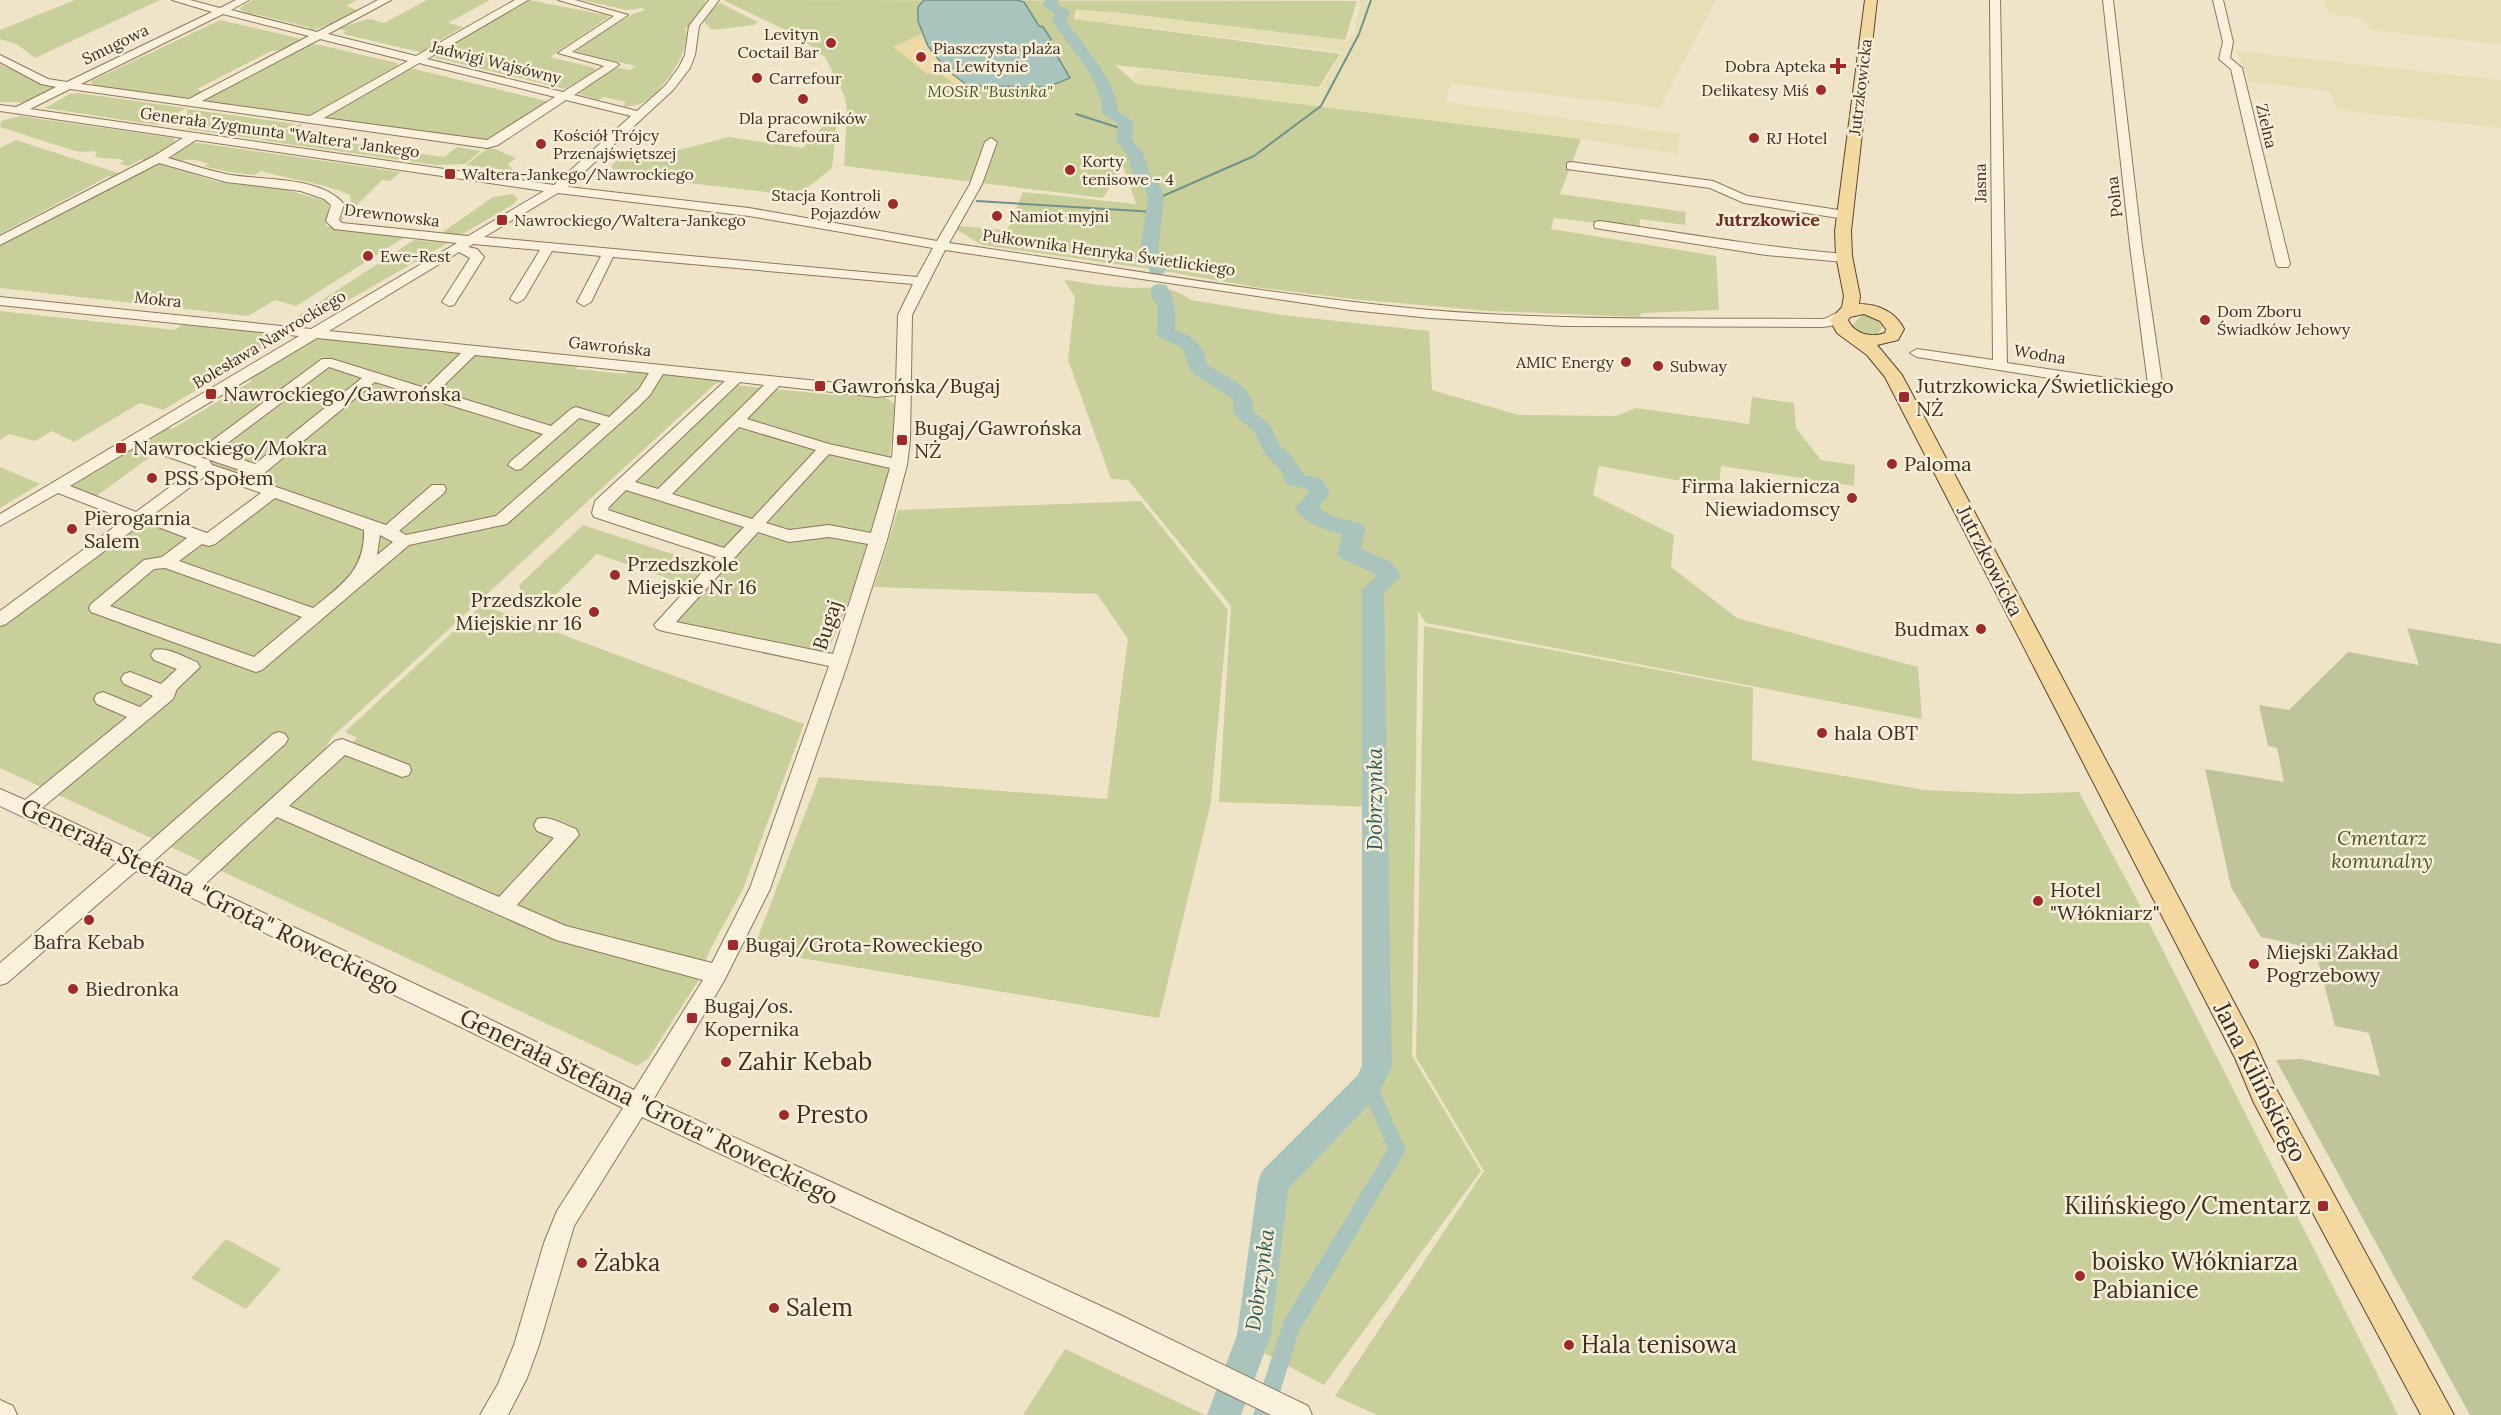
<svg xmlns="http://www.w3.org/2000/svg" width="2501" height="1415" font-family="Lora,serif">
  <style>
    .farmland { fill: #e6deb5 }
    .green { fill: #c9cf9b }
    .sand { fill: #ecd9a5 }
    .cemetery { fill: #bfc49a }
    .water { fill: #a9c4bc; stroke: #6f938a; stroke-width: 1.5 }
    .lines { fill: none; stroke-linecap: round; stroke-linejoin: round }
    .stream { stroke: #6f938a; stroke-width: 2 }
    .canal { fill: #a9c4bc; fill-rule: evenodd }
    .river { fill: #a9c4bc; fill-rule: evenodd }
    .minor-casing { stroke: #8d765c; stroke-width: 2 }
    .major-casing { stroke: #5b4430; stroke-width: 2 }
    .minor { fill: #faf1dc; fill-rule: evenodd }
    .major { fill: #f3d9a0; fill-rule: evenodd }
    .poi-dot { fill: #9e2a2b; stroke: #f7eed8; stroke-width: 2 }
    .labels { text-anchor: middle; stroke-width: 5; stroke-linejoin: round; paint-order: stroke }
    .far-poi-label { font-size: 16px; fill: #3d2e20; stroke: #f7eed8; text-anchor: start }
    .far-street-label { font-size: 16px; fill: #3d2e20; stroke: #f7eed8 }
    .far-park-label { font-size: 16px; font-style: italic; fill: #4d5a26; stroke: #f7eed8 }
    .far-neighbourhood-label { font-size: 18px; font-weight: bold; fill: #6b2e1e; stroke: #f7eed8 }
    .poi-label { font-size: 20px; fill: #3d2e20; stroke: #f7eed8; text-anchor: start }
    .street-label { font-size: 20px; fill: #3d2e20; stroke: #f7eed8 }
    .park-label { font-size: 20px; font-style: italic; fill: #4d5a26; stroke: #f7eed8 }
    .water-label { font-size: 21px; font-style: italic; fill: #2f5d5a; stroke: #f7eed8 }
    .near-street-label { font-size: 24px; fill: #3d2e20; stroke: #f7eed8 }
    .near-poi-label { font-size: 24px; fill: #3d2e20; stroke: #f7eed8; text-anchor: start }
  </style>
  <rect width="100%" height="100%" fill="#f0e4c8"/>
  <g class="farmland">
    <path d="M1360 0H1716L1660 107 1451 84 1446 102 1680 134 1677 154 1581 139 1138 84 1131 76 1143 69 1321 88 1342 52 1076 19 1078 11 1113 12 1347 41 1354 33Z"/>
    <path d="M2324 0H2501V44L2370 30 2363 18 2330 14Z"/>
    <path d="M2236 51 2501 80V128L2338 110 2329 91 2250 82Z"/>
  </g>
  <g class="green">
    <path d="M75 0H160L35 58 18 45 0 39V30Z"/>
    <path d="M253 0H357L346 6 361 11 332 26C322 24 317 31 309 30L311 28 255 14 245 15 248 13 240 10 241 7Z"/>
    <path d="M427 0H490L448 23 463 27 428 47 431 49 424 53 343 34 346 31 339 29C344 26 364 20 368 19 373 19 380 22 384 23Z"/>
    <path d="M529 0 610 16 550 57 595 68V71L565 89 436 58 434 55Z"/>
    <path d="M581 0H705L704 7 691 27 685 28C693 50 661 94 642 103 637 106 629 106 623 107L626 102 604 97 599 100 578 94 609 71 619 68 630 70 636 66 577 52 576 49 633 14 645 10 643 8 627 10Z"/>
    <path d="M723 0 1357 1 1345 40 1113 12 1076 10 1074 19 1340 54 1319 87 1115 65 1137 84 1581 139 1560 194 1686 212 1685 225 1640 219 1639 228 1554 218 1551 229 1716 256 1719 310 1642 313 1639 317 1490 311 1352 299 1261 288 1157 270 982 245 957 230 958 226 1007 230 1023 192 1136 204 1123 166 1103 198 844 166 847 110 844 95 825 57 796 35Z"/>
    <path d="M720 3 758 22 754 25 712 30 704 22 710 10Z"/>
    <path d="M220 20 298 38 301 41 284 50 271 51 197 89 203 92 186 98 93 85 91 81Z"/>
    <path d="M308 44 320 45 397 63V66L310 115 208 102 207 98Z"/>
    <path d="M0 64 37 82 57 87 26 102H0Z"/>
    <path d="M410 68 546 101 547 103 486 140 326 118 327 115Z"/>
    <path d="M78 93 186 108 157 125 45 108 70 94Z"/>
    <path d="M187 109 296 124 257 139 187 129 190 127 184 126 187 118Z"/>
    <path d="M20 116 173 138 176 141 173 147 147 161 142 159 129 166 120 164 124 160C117 158 105 159 95 157L97 152C91 150 83 153 75 151L0 127 1 121Z"/>
    <path d="M831 117 837 123 832 168 806 189 784 194 618 175 611 166 624 153 652 157 729 137 803 148Z"/>
    <path d="M300 124 302 125 289 134 444 157 457 147 481 151 465 164 435 165 260 140Z"/>
    <path d="M16 140 121 174 115 178 109 176 0 234V148Z"/>
    <path d="M193 143H199L401 172 390 181 382 180 341 221 342 206 351 202 350 195C321 182 290 180 261 171L255 175C237 173 221 171 204 166L208 164C197 160 190 157 180 162L170 157 175 151Z"/>
    <path d="M488 148C500 149 506 155 516 158L508 164 514 171 466 165Z"/>
    <path d="M155 162 218 182 287 190 329 202 326 226 405 237 296 306 275 300 248 316 0 288V245Z"/>
    <path d="M513 194 518 199 514 204 459 236 440 234 493 197Z"/>
    <path d="M414 240 448 243 309 323H294L301 314Z"/>
    <path d="M1064 280C1082 282 1101 286 1120 287 1147 290 1167 282 1191 300L1282 315 1429 331 1432 390 1519 415 1616 416 1636 408 1749 424 1752 397 1794 403 1796 428 1821 460 1855 465 1854 486 1721 466 1719 488 1599 466 1593 495 1674 535 1671 567 1737 618 1918 667 1922 719 1426 623 1418 611 1412 1056 1481 1171 1324 1385 1262 1352 1285 1185 1386 1075 1380 807 1219 802 1231 606 1128 480 1111 479 1068 360 1075 297Z"/>
    <path d="M0 311 175 330 183 324 289 335 163 410 140 403 74 442 52 431 35 441 9 434 0 440Z"/>
    <path d="M1864 313 1873 315 1885 324 1874 338 1855 331 1852 326Z"/>
    <path d="M322 339 580 364 576 369 626 374 629 370 730 380 715 384 332 737 319 759 205 863 0 768V625L137 525H153L210 543 277 491 165 446 95 497 71 488 72 485 167 426 172 429 252 381 247 377 310 341Z"/>
    <path d="M734 385 833 395 836 391 883 396 896 404 887 479 851 595 827 654 675 622 734 554 604 511Z"/>
    <path d="M0 467 40 484 0 508Z"/>
    <path d="M1141 501 1228 610 1211 802 1159 1018 753 950 819 777 1107 799 1128 639 1097 594 874 587 898 510Z"/>
    <path d="M583 525 709 566 690 586 597 554 543 607 524 600 519 585Z"/>
    <path d="M482 605 804 724 743 889 710 950 698 981 648 1059 637 1066 217 869 357 738 345 732Z"/>
    <path d="M1424 626 1753 688 1752 760 1924 790 2016 794 2079 792 2143 911 2398 1415H1377L1335 1396 1484 1171 1416 1057Z"/>
    <path d="M226 1239 281 1269 246 1309 191 1278Z"/>
    <path d="M1065 1349 1205 1415H1023Z"/>
  </g>
  <path class="sand" d="M923 33C932 56 949 71 968 86L960 89 937 71 927 74 893 47Z"/>
  <path class="cemetery" d="M2407 628 2501 644V1415H2470L2276 1060 2301 1059 2380 1076 2369 1033 2335 1026 2315 949 2261 937 2231 887 2205 769 2284 782 2277 748 2268 746 2259 705 2289 710 2348 652 2419 665Z"/>
  <path class="water" d="M924 0H1016L1024 2 1039 26 1043 27 1051 39 1049 42 1070 78 1048 87 968 86 946 69 928 46 918 21V7Z"/>
  <g class="lines">
    <g class="stream">
      <path d="M1076 114 1126 130"/>
      <path d="M1156 199 1254 156 1321 106 1359 34 1371 0"/>
      <path d="M977 201 1155 212"/>
    </g>
    <path class="canal" d="M1368 1077 1374 1079 1406 1150 1299 1331 1273 1415H1253L1284 1320 1388 1149 1360 1085 1362 1079Z"/>
    <g class="river">
      <path d="M1045 0H1059L1057 4 1070 12 1066 21C1083 45 1117 82 1118 111L1134 122 1132 140 1143 153 1150 175 1161 187 1164 199 1158 250 1166 270 1163 274H1151L1140 250 1148 199 1145 189 1134 177 1127 154 1116 141 1118 124 1102 113C1103 80 1070 48 1052 21L1055 14 1042 5Z"/>
      <path d="M1160 284 1166 285C1175 299 1176 314 1175 330 1194 337 1204 345 1207 365 1226 377 1255 386 1253 411L1270 425 1280 446 1291 455 1303 474 1322 479 1330 493 1319 507 1331 516 1362 524 1365 529 1361 549 1391 562 1401 576 1384 593 1392 1066 1378 1095 1288 1189 1271 1335 1241 1415H1207L1237 1335 1258 1182 1262 1171 1358 1075 1362 1065V590L1377 575 1341 558 1338 553 1342 534C1324 529 1306 525 1295 508L1309 492 1307 489 1286 484 1282 472 1265 454 1255 433 1233 413V399L1191 372 1182 348 1159 337 1157 333 1158 307 1152 298 1151 289 1154 285Z"/>
    </g>
    <g class="minor-casing">
      <g id="minor">
        <path d="M172 0H190L220 8 236 0H249L231 10 317 32 378 0H391L328 34 416 56 515 0H528L427 59 563 92 604 66 558 53 614 16 558 0H575L628 15 572 52 617 63 619 65 574 95 637 111 665 86 679 67 685 55 689 26 709 0H719L699 26 695 55 690 68 673 90 568 187 749 208 937 241 970 184 985 142 991 138 997 142 982 184 949 243C1109 266 1268 295 1429 310 1559 321 1691 318 1822 319 1831 318 1836 310 1846 312L1848 315C1841 324 1833 326 1822 327L1564 326 1431 318 1351 310 945 250 912 315 910 440 907 465 887 540 848 662 770 889 724 981 653 1100 1116 1313 1308 1406 1312 1415H1271L1098 1331 642 1117 574 1226 539 1345 527 1378 508 1415H480L498 1384 514 1345 544 1243 557 1211 623 1108 465 1029 136 871 7 983 0 985V963L118 862 0 806V789L25 800 127 717 97 704 94 699 97 694 103 692 140 707 153 696 124 684 121 679 124 674 130 672 161 684 177 669 154 660 151 655 154 650C167 646 185 658 197 662L200 667 177 689 173 699 42 808 137 853 273 734 279 732 285 734 288 739 285 744 154 861 186 876 335 741 342 739 409 765 411 770 409 775 402 777 345 755 289 806 499 897 554 838 537 831 534 825 537 819C549 815 564 825 576 829L579 835 517 905 566 926 712 963 750 888 829 666 663 631 657 629 654 625 716 557 594 517 592 513 595 501 725 381 663 374 650 395 638 407 507 524 409 545 262 670 256 672 250 670 91 612 89 608 91 604 144 560 162 557 187 538 153 525 141 524 6 624 0 626V611L125 519 58 493 0 526V514L299 336 0 305V297L311 329 457 243 334 229 326 221 331 205 324 199 301 191 226 182 159 163 0 245V236L154 156 183 138 0 111V105L16 107 56 87 41 84 0 62V55L48 79 67 82 212 12ZM223 14 309 36 189 99 81 84ZM320 39 408 61 310 116 202 101ZM419 63 555 97 487 140 324 118ZM70 89 487 148 498 145 566 100 631 116 554 185 30 109ZM196 140 544 191 468 236 342 223 339 220 344 204C320 175 260 181 226 174 206 170 187 163 168 158ZM558 193 749 216 933 248 917 277 484 237ZM473 244 540 250 510 299 517 303 524 299 552 251 601 256 577 302 584 306 591 302 613 257 913 284 898 315 896 386 877 387 329 331 459 252 470 258 442 302 449 306 454 305 484 257 477 249 468 247ZM317 338 461 353 425 388 332 359H322L209 443 204 455 207 459 246 472 242 475 212 465 209 460 162 445 157 447 154 450 157 453 197 467 136 512 70 486ZM475 355 649 373 639 389 609 417 576 407 571 409 551 426 438 391ZM329 367 362 378 255 464 220 452 221 448ZM375 382 543 434 511 461 508 465 516 470 521 469 579 418 601 424 496 516 406 535 399 531 444 493 446 489 444 485H432L386 525 256 480ZM740 382 764 385 658 489 635 482ZM779 386 877 397 896 395 892 458 829 444 747 419ZM739 427 816 450 752 519 672 494ZM829 454 890 468 871 533 829 525 789 530 766 523ZM208 474 261 493 207 533 154 514ZM626 490 744 527 724 548 608 510 609 507ZM275 498 364 530C365 571 341 585 313 608L179 561 202 544 209 546 215 544ZM758 532 789 542 829 537 868 544 833 654 676 622ZM380 535 393 542 377 555ZM165 568 302 617 254 657 110 606 154 569ZM277 817 556 940 703 980 634 1090 481 1015 204 885Z"/>
        <path d="M1990 0H2000L2007 363 2148 384 2130 246 2103 0H2113L2142 246 2163 390 2161 393 2156 395 1917 357 1910 353 1917 349 1993 360Z"/>
        <path d="M2213 0H2223L2233 42 2230 58 2242 68 2290 264 2288 267H2278L2276 264 2231 69 2219 59 2223 42Z"/>
        <path d="M1571 162 1713 181 1747 196 1845 211 1851 215 1845 219 1744 203 1710 188 1567 169V163Z"/>
        <path d="M1600 221C1681 233 1762 247 1844 254L1851 258 1844 262 1766 255 1595 228 1594 225 1595 222Z"/>
        <path d="M0 1400 13 1406 17 1415H0Z"/>
      </g>
    </g>
    <g class="major-casing">
      <path id="major" d="M1865 0H1877L1851 231 1852 256 1860 296 1859 304C1878 304 1896 312 1904 329L1898 340 1877 345 1902 375 2255 1042 2274 1085 2454 1415H2421L2254 1103 2235 1058 1885 377 1867 355 1837 333 1830 320 1842 307 1844 296 1836 256 1835 231ZM1864 314 1880 321 1886 329 1885 333C1871 338 1854 334 1848 320L1850 317Z"/>
    </g>
    <use href="#minor" class="minor"/>
    <use href="#major" class="major"/>
  </g>
  <g class="poi-dot">
    <circle cx="831" cy="43" r="6"/>
    <circle cx="921" cy="57" r="6"/>
    <path d="M1835 57h6v6h6v6h-6v6h-6v-6h-6v-6h6z"/>
    <circle cx="757" cy="78" r="6"/>
    <circle cx="1821" cy="90" r="6"/>
    <circle cx="803" cy="99" r="6"/>
    <circle cx="1754" cy="138" r="6"/>
    <circle cx="541" cy="144" r="6"/>
    <circle cx="1070" cy="170" r="6"/>
    <rect x="444" y="168" width="12" height="12" rx="3"/>
    <circle cx="893" cy="204" r="6"/>
    <circle cx="997" cy="216" r="6"/>
    <rect x="496" y="214" width="12" height="12" rx="3"/>
    <circle cx="368" cy="256" r="6"/>
    <circle cx="2205" cy="320" r="6"/>
    <circle cx="1626" cy="362" r="6"/>
    <circle cx="1658" cy="366" r="6"/>
    <rect x="814" y="380" width="12" height="12" rx="3"/>
    <rect x="205" y="388" width="12" height="12" rx="3"/>
    <rect x="1898" y="391" width="12" height="12" rx="3"/>
    <rect x="896" y="434" width="12" height="12" rx="3"/>
    <rect x="115" y="442" width="12" height="12" rx="3"/>
    <circle cx="1892" cy="464" r="6"/>
    <circle cx="152" cy="478" r="6"/>
    <circle cx="1852" cy="498" r="6"/>
    <circle cx="72" cy="529" r="6"/>
    <circle cx="615" cy="575" r="6"/>
    <circle cx="594" cy="612" r="6"/>
    <circle cx="1981" cy="629" r="6"/>
    <circle cx="1822" cy="733" r="6"/>
    <circle cx="2038" cy="901" r="6"/>
    <circle cx="89" cy="920" r="6"/>
    <rect x="727" y="939" width="12" height="12" rx="3"/>
    <circle cx="2254" cy="964" r="6"/>
    <circle cx="73" cy="989" r="6"/>
    <rect x="686" y="1012" width="12" height="12" rx="3"/>
    <circle cx="726" cy="1062" r="6"/>
    <circle cx="784" cy="1115" r="6"/>
    <rect x="2317" y="1200" width="12" height="12" rx="3"/>
    <circle cx="582" cy="1263" r="6"/>
    <circle cx="2080" cy="1276" r="6"/>
    <circle cx="774" cy="1308" r="6"/>
    <circle cx="1569" cy="1345" r="6"/>
  </g>
  <g class="labels">
    <g class="far-poi-label">
      <text x="819" y="40" text-anchor="end">Levityn<tspan x="819" dy="18">Coctail Bar</tspan></text>
      <text x="933" y="54">Piaszczysta plaża<tspan x="933" dy="18">na Lewitynie</tspan></text>
      <text x="1826" y="72" text-anchor="end">Dobra Apteka</text>
      <text x="769" y="84">Carrefour</text>
      <text x="1809" y="96" text-anchor="end">Delikatesy Miś</text>
      <text x="803" y="124" text-anchor="middle">Dla pracowników<tspan x="803" dy="18">Carefoura</tspan></text>
      <text x="553" y="141">Kościół Trójcy<tspan x="553" dy="18">Przenajświętszej</tspan></text>
      <text x="1766" y="144">RJ Hotel</text>
      <text x="1082" y="167">Korty<tspan x="1082" dy="18">tenisowe - 4</tspan></text>
      <text x="462" y="180">Waltera-Jankego/Nawrockiego</text>
      <text x="881" y="201" text-anchor="end">Stacja Kontroli<tspan x="881" dy="18">Pojazdów</tspan></text>
      <text x="1009" y="222">Namiot myjni</text>
      <text x="514" y="226">Nawrockiego/Waltera-Jankego</text>
      <text x="380" y="262">Ewe-Rest</text>
      <text x="2217" y="317">Dom Zboru<tspan x="2217" dy="18">Świadków Jehowy</tspan></text>
      <text x="1614" y="368" text-anchor="end">AMIC Energy</text>
      <text x="1670" y="372">Subway</text>
    </g>
    <g class="far-street-label">
      <text transform="translate(115 44) rotate(-26)" y="6">Smugowa</text>
      <text transform="translate(496 62) rotate(14)" y="6">Jadwigi Wajsówny</text>
      <text transform="translate(1860 87) rotate(-83)" y="6">Jutrzkowicka</text>
      <text transform="translate(2267 126) rotate(77)" y="6">Zielna</text>
      <text transform="translate(280 132) rotate(8)" y="6">Generała Zygmunta "Waltera" Jankego</text>
      <text transform="translate(1980 183) rotate(-91)" y="6">Jasna</text>
      <text transform="translate(2114 197) rotate(-97)" y="6">Polna</text>
      <text transform="translate(392 215) rotate(7)" y="6">Drewnowska</text>
      <text transform="translate(1109 252) rotate(8)" y="6">Pułkownika Henryka Świetlickiego</text>
      <text transform="translate(158 299) rotate(6)" y="6">Mokra</text>
      <text transform="translate(269 339) rotate(-31)" y="6">Bolesława Nawrockiego</text>
      <text transform="translate(610 346) rotate(6)" y="6">Gawrońska</text>
      <text transform="translate(2040 354) rotate(9)" y="6">Wodna</text>
    </g>
    <g class="far-park-label">
      <text x="990" y="97">MOSiR "Businka"</text>
    </g>
    <g class="far-neighbourhood-label">
      <text x="1768" y="226">Jutrzkowice</text>
    </g>
    <g class="poi-label">
      <text x="832" y="393">Gawrońska/Bugaj</text>
      <text x="1916" y="393">Jutrzkowicka/Świetlickiego<tspan x="1916" dy="23">NŻ</tspan></text>
      <text x="223" y="401">Nawrockiego/Gawrońska</text>
      <text x="914" y="435">Bugaj/Gawrońska<tspan x="914" dy="23">NŻ</tspan></text>
      <text x="133" y="455">Nawrockiego/Mokra</text>
      <text x="1904" y="471">Paloma</text>
      <text x="164" y="485">PSS Społem</text>
      <text x="1840" y="493" text-anchor="end">Firma lakiernicza<tspan x="1840" dy="23">Niewiadomscy</tspan></text>
      <text x="84" y="525">Pierogarnia<tspan x="84" dy="23">Salem</tspan></text>
      <text x="627" y="571">Przedszkole<tspan x="627" dy="23">Miejskie Nr 16</tspan></text>
      <text x="582" y="607" text-anchor="end">Przedszkole<tspan x="582" dy="23">Miejskie nr 16</tspan></text>
      <text x="1969" y="636" text-anchor="end">Budmax</text>
      <text x="1834" y="740">hala OBT</text>
      <text x="2050" y="897">Hotel<tspan x="2050" dy="23">"Włókniarz"</tspan></text>
      <text x="89" y="949" text-anchor="middle">Bafra Kebab</text>
      <text x="745" y="952">Bugaj/Grota-Roweckiego</text>
      <text x="2266" y="959">Miejski Zakład<tspan x="2266" dy="23">Pogrzebowy</tspan></text>
      <text x="85" y="996">Biedronka</text>
      <text x="704" y="1013">Bugaj/os.<tspan x="704" dy="23">Kopernika</tspan></text>
    </g>
    <g class="street-label">
      <text transform="translate(1990 561) rotate(63)" y="7">Jutrzkowicka</text>
      <text transform="translate(827 625) rotate(-72)" y="7">Bugaj</text>
    </g>
    <g class="park-label">
      <text x="2382" y="845">Cmentarz<tspan x="2382" dy="23">komunalny</tspan></text>
    </g>
    <g class="water-label">
      <text transform="translate(1375 799) rotate(-90)" y="7">Dobrzynka</text>
      <text transform="translate(1260 1280) rotate(-82)" y="7">Dobrzynka</text>
    </g>
    <g class="near-street-label">
      <text transform="translate(210 897) rotate(26)" y="8">Generała Stefana "Grota" Roweckiego</text>
      <text transform="translate(2260 1082) rotate(63)" y="8">Jana Kilińskiego</text>
      <text transform="translate(649 1107) rotate(26)" y="8">Generała Stefana "Grota" Roweckiego</text>
    </g>
    <g class="near-poi-label">
      <text x="738" y="1070">Zahir Kebab</text>
      <text x="796" y="1123">Presto</text>
      <text x="2311" y="1214" text-anchor="end">Kilińskiego/Cmentarz</text>
      <text x="2092" y="1270">boisko Włókniarza<tspan x="2092" dy="28">Pabianice</tspan></text>
      <text x="594" y="1271">Żabka</text>
      <text x="786" y="1316">Salem</text>
      <text x="1581" y="1353">Hala tenisowa</text>
    </g>
  </g>
</svg>
